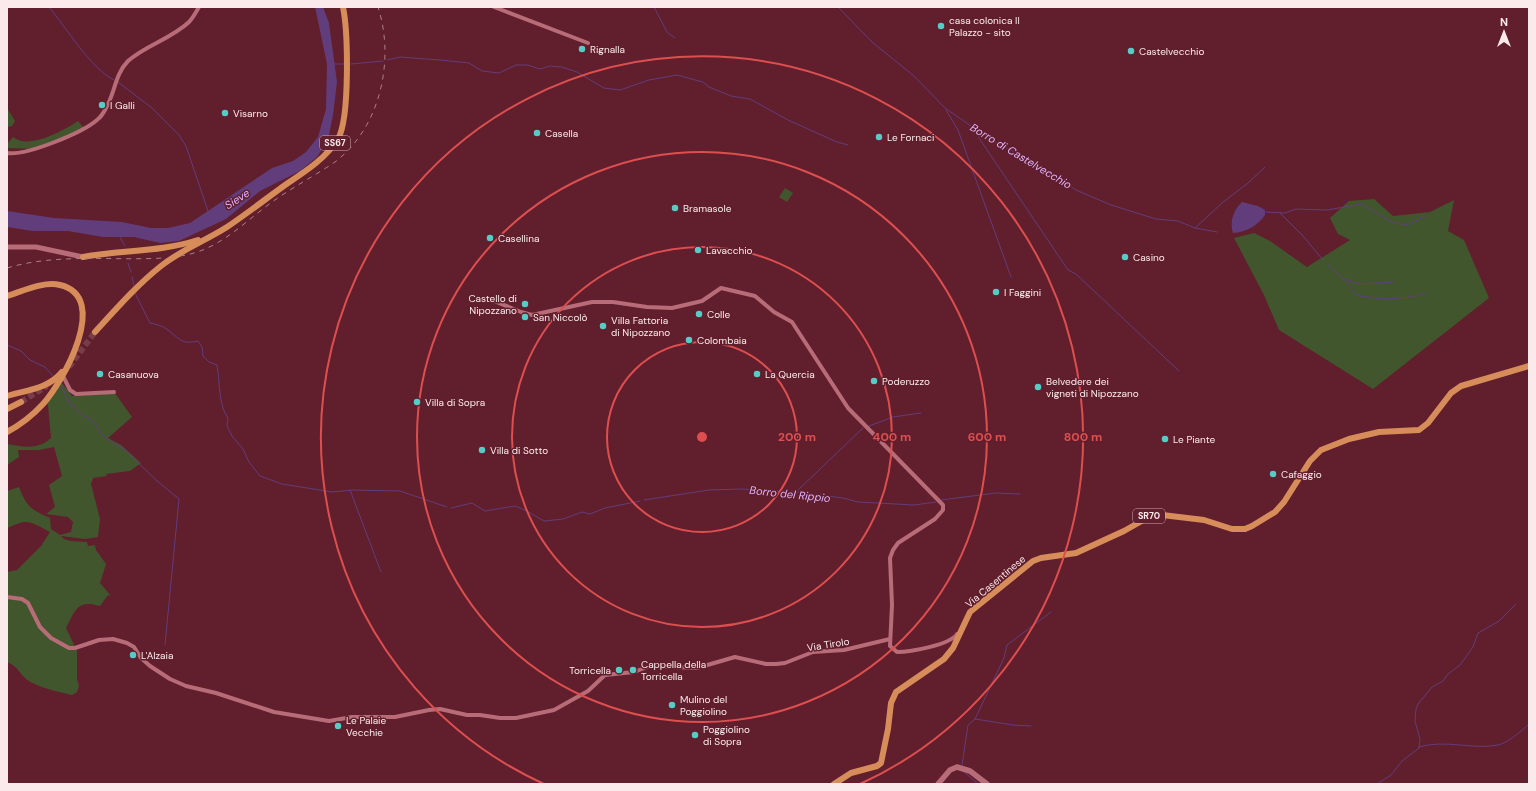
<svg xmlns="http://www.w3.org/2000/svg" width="1536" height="791" font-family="'DM Sans',sans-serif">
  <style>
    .green { fill: #42562d }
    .water { fill: #623d7b }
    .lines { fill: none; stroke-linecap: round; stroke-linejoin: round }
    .stream { stroke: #623d7b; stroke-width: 1 }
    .primary-tunnel { stroke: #783d4a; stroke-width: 6; stroke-dasharray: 6 3; stroke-linecap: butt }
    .minor { stroke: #b76c78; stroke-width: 4 }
    .tertiary { stroke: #b76c78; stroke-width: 5 }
    .secondary { stroke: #b76c78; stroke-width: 5.5 }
    .primary { stroke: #d68d5a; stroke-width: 6 }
    .rail { stroke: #ab8088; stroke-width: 1; stroke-dasharray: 5 5; stroke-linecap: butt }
    .ring { fill: none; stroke: #dd4f4f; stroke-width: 2 }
    .poi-dot { fill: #54cdc7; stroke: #611e2d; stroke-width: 1.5 }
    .labels { text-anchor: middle; stroke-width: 3; stroke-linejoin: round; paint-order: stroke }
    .shield { fill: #611e2d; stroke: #cdadb2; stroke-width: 1 }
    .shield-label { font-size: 9px; font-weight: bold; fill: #fbeaeb }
    .poi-label { font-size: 10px; fill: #fbeaeb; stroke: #611e2d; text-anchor: start }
    .street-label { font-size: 10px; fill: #fbeaeb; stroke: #611e2d }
    .water-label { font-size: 11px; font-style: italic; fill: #dfb5ff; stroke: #611e2d }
    .centre { fill: #dd4f4f; stroke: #611e2d; stroke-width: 2 }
    .ring-label { font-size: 12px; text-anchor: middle; font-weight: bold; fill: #dd4f4f; stroke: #611e2d; stroke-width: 3; stroke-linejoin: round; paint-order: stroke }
  </style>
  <rect width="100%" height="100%" fill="#611e2d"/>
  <g class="green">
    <path d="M7 108 15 121 12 126 7 127Z"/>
    <path d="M78 121 84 128 37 149 7 148V144L13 137C28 150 63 131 78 121Z"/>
    <path d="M785 188 793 193 787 202 779 197Z"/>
    <path d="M1374 199 1393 216 1430 212 1454 200 1448 231 1464 240 1489 298 1373 389 1279 330 1264 295 1234 238 1254 233 1270 241 1307 267 1350 240 1338 234 1330 218 1349 201Z"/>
    <path d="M62 383 72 396 114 392 132 417 108 438 121 445 141 463 130 471 106 474 107 476 93 478 91 484 100 519 98 537 85 539 61 536 64 539 70 541 87 542 88 546 95 545 96 550 106 564 100 583 111 596 108 595 100 606C77 599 75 611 66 628L77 651V679L79 686 77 692 72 695C59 692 35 687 25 678 17 670 18 667 7 662V572L17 570 41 546 50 532C29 521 29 518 7 528V491L19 487C27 507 30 509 50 518L51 529 60 535 71 532 73 522 68 517 46 514 55 507 49 485 62 476 54 447 39 450H18L19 457 7 465V444C24 447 38 450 51 438L48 405 43 403 57 386Z"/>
  </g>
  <g class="water">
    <path d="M315 7H323L329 23 337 82 333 115 328 140 317 157 300 171 260 191 226 219 179 241 160 243 134 237H103L68 231H33L7 227V211L54 218 122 222 151 228H168L190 223 272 168 293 161 306 152 318 137 326 109 327 64Z"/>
    <path d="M1242 202 1258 206 1265 210V215C1257 226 1247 232 1233 233 1229 222 1234 209 1242 202Z"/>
  </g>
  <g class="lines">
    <g class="stream">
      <path d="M49 7C65 26 92 70 114 80"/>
      <path d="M584 7H594"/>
      <path d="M654 7 667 32 675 38"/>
      <path d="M838 7 872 42 914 76 945 108 994 142 1027 158 1076 190 1111 205 1156 219 1178 221 1195 228 1217 232"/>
      <path d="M387 60 400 57 440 60 469 63 482 71 499 73 516 65H528L540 69 550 66 562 67 577 72 604 88 620 90 649 80 677 75 703 82 709 87 731 96 750 99 788 120 837 142 848 145"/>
      <path d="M334 64H344"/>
      <path d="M351 64 383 61"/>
      <path d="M118 82 152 108 179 135 186 146 208 211"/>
      <path d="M946 110 958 130 1011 277"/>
      <path d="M978 132 979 138 1068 270 1076 274 1179 371"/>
      <path d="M1266 212 1285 213 1296 209 1327 210 1362 204 1391 222 1407 225 1426 216"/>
      <path d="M1280 213 1303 236 1323 260"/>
      <path d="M1195 228 1222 203 1248 183 1265 167"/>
      <path d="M120 237 125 246"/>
      <path d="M128 263 131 272"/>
      <path d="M1327 264 1348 283 1355 295C1383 300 1399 301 1426 293"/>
      <path d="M132 277 134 286"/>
      <path d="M1342 278 1359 284 1394 282"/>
      <path d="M135 293 150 323C156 324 163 326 168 330 180 339 181 345 198 341L202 347 203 356 209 362 217 365C220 380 218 405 228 418L227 426 232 436 243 449 249 462 260 476 282 484 332 492 352 490 400 491 447 507"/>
      <path d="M7 345 21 351 30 360 45 367 53 376"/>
      <path d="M60 382 70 405 74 406 80 414 92 420 103 436 125 450 156 480 179 499 165 645"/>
      <path d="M869 426 893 417 921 413"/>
      <path d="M350 490 381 572"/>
      <path d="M796 492 863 428"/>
      <path d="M644 500 709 490 741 489 796 492 843 498 858 502 914 505 936 502"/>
      <path d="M941 500 996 493 1020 494"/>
      <path d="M451 508 472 503 485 511 515 506 525 510 544 521 563 519 582 512 590 514 605 508 640 501"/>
      <path d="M975 719 1013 725 1031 726"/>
      <path d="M1419 747C1445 739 1472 750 1498 745 1506 744 1523 730 1529 724"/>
      <path d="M962 765 968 725 975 719 1004 658 1007 645 1051 612"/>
      <path d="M962 770 978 784"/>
      <path d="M1377 784 1391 775 1402 761 1419 748 1420 739 1415 721 1416 709 1418 704 1432 687 1443 681 1448 674 1460 665 1473 647 1478 633 1499 621 1516 604"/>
    </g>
    <g class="primary-tunnel">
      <path d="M69 367 95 332"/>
      <path d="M21 402 47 386"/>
    </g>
    <g class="minor">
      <path d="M494 7 588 43"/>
      <path d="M7 153C26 156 82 133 97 120 101 117 104 112 106 108 115 93 115 74 128 61 146 45 171 39 189 22 193 18 196 12 199 7"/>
      <path d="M487 298 521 312 532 315 592 302H613L647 307 672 308 702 301 721 288 755 296 774 312 792 322 848 408 943 505V510L935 519 898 543 893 550 890 558 892 605 890 646 897 652C910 652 950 645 957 634"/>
      <path d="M63 376 70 390 76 394 114 392"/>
      <path d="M7 597 22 599 28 603 40 627 51 638 69 648H75L99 640 113 639 127 643 134 647 141 658 150 666 170 679 186 686 216 693 274 712 329 721 352 717H395L429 710 440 709 467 715H480L500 718H516L554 710 588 691 605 675 634 672 650 666 697 668 735 657 766 664H776L785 663 813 652 844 650 890 639"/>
    </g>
    <path class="tertiary" d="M7 247H36L83 257"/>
    <path class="secondary" d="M938 784 950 770 957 767 970 771 987 784"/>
    <g class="primary">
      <path d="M83 257C122 250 161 252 198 240"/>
      <path d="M7 296C23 291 44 281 60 285 111 297 63 382 43 404 33 415 20 425 7 432"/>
      <path d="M95 332C116 309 137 285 161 266 181 250 205 241 227 227 248 213 268 197 288 183 306 171 326 158 338 139 350 118 348 32 343 7"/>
      <path d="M7 396C27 390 48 389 62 372"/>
      <path d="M7 409 21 402"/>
      <path d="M834 784 851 773 877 766 881 763 888 729 891 703 896 692 944 659 953 648 970 612 1033 561 1041 558 1076 553 1124 531 1154 514 1204 520 1232 529H1245L1252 526 1275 512 1284 502 1310 461 1321 450 1349 439 1379 432 1419 430 1428 423 1451 393 1461 386 1529 366"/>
    </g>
    <g class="rail">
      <path d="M180 256C217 251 240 226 268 205 289 189 313 177 335 162 381 127 395 59 378 7"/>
      <path d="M7 268C57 253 112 261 164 258"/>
    </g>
  </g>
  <g class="ring">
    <circle cx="702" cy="437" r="95"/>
    <circle cx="702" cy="437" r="190"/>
    <circle cx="702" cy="437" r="285"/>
    <path d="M544 784A381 381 0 1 1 860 784"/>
  </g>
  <g class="poi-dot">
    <circle cx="941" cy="26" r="4"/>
    <circle cx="582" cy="49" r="4"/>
    <circle cx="1131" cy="51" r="4"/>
    <circle cx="102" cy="105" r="4"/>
    <circle cx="225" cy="113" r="4"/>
    <circle cx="537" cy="133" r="4"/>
    <circle cx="879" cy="137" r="4"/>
    <circle cx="675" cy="208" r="4"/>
    <circle cx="490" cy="238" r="4"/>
    <circle cx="698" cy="250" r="4"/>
    <circle cx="1125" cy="257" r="4"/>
    <circle cx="996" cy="292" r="4"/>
    <circle cx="525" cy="304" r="4"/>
    <circle cx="699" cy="314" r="4"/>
    <circle cx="525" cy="317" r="4"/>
    <circle cx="603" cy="326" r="4"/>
    <circle cx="689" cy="340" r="4"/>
    <circle cx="100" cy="374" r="4"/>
    <circle cx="757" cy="374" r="4"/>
    <circle cx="874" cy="381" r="4"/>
    <circle cx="1038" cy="387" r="4"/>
    <circle cx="417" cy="402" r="4"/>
    <circle cx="1165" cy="439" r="4"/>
    <circle cx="482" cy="450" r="4"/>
    <circle cx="1273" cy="474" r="4"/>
    <circle cx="133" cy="655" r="4"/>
    <circle cx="619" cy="670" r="4"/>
    <circle cx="633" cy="670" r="4"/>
    <circle cx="672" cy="705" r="4"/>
    <circle cx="338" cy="726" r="4"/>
    <circle cx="695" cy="735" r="4"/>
  </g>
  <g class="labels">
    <g class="shield">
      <rect x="320" y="136" width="30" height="14" rx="3"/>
      <rect x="1133" y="509" width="32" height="14" rx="3"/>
    </g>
    <g class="shield-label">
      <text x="335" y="146">SS67</text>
      <text x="1149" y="519">SR70</text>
    </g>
    <g class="poi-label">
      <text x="949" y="24">casa colonica Il<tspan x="949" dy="12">Palazzo - sito</tspan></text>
      <text x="590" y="53">Rignalla</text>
      <text x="1139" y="55">Castelvecchio</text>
      <text x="110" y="109">I Galli</text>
      <text x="233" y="117">Visarno</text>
      <text x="545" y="137">Casella</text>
      <text x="887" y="141">Le Fornaci</text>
      <text x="683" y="212">Bramasole</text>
      <text x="498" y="242">Casellina</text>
      <text x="706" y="254">Lavacchio</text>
      <text x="1133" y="261">Casino</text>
      <text x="1004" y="296">I Faggini</text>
      <text x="517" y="302" text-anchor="end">Castello di<tspan x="517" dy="12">Nipozzano</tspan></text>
      <text x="707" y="318">Colle</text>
      <text x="533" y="321">San Niccolò</text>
      <text x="611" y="324">Villa Fattoria<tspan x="611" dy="12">di Nipozzano</tspan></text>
      <text x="697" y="344">Colombaia</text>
      <text x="108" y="378">Casanuova</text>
      <text x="765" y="378">La Quercia</text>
      <text x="882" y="385">Poderuzzo</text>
      <text x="1046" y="385">Belvedere dei<tspan x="1046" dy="12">vigneti di Nipozzano</tspan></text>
      <text x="425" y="406">Villa di Sopra</text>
      <text x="1173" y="443">Le Piante</text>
      <text x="490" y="454">Villa di Sotto</text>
      <text x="1281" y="478">Cafaggio</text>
      <text x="141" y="659">L'Alzaia</text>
      <text x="641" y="668">Cappella della<tspan x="641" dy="12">Torricella</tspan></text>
      <text x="611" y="674" text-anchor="end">Torricella</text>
      <text x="680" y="703">Mulino del<tspan x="680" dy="12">Poggiolino</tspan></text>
      <text x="346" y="724">Le Palaie<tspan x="346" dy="12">Vecchie</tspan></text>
      <text x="703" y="733">Poggiolino<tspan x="703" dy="12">di Sopra</tspan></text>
    </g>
    <g class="street-label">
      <text transform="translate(995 581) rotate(-40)" y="4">Via Casentinese</text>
      <text transform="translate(828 644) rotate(-9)" y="4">Via Tirolo</text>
    </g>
    <g class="water-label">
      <text transform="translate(1021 156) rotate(31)" y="4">Borro di Castelvecchio</text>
      <text transform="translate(237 199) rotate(-33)" y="4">Sieve</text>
      <text transform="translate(790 494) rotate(6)" y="4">Borro del Rippio</text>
    </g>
  </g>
  <circle cx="702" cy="437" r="6" class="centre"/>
  <g class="ring-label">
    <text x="797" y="441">200 m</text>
    <text x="892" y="441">400 m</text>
    <text x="987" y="441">600 m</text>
    <text x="1083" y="441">800 m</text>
  </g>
  <rect width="1536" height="791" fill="none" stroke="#fbeaeb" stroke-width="16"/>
  <g transform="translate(1504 32)" stroke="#611e2d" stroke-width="3" paint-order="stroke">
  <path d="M0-3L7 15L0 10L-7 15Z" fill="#fbeaeb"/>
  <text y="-6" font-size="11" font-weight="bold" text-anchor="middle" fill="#fbeaeb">N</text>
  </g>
</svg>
